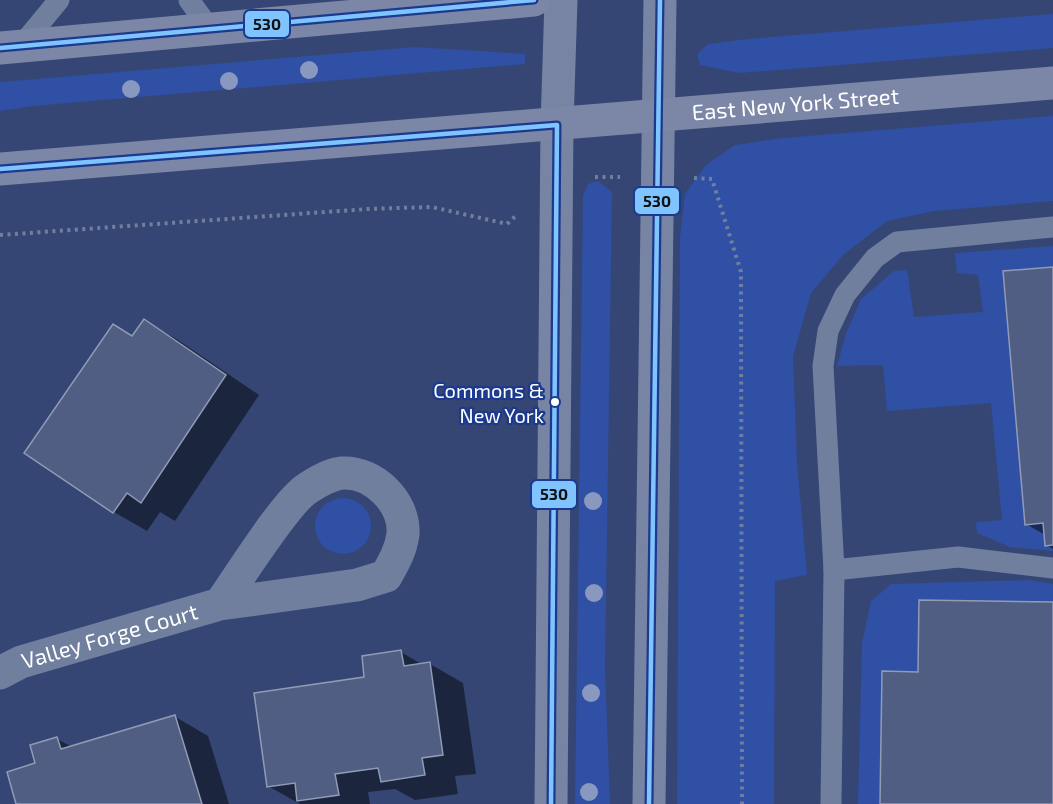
<svg xmlns="http://www.w3.org/2000/svg" width="1053" height="804" font-family="'Exo 2',sans-serif">
  <style>
    .green { fill: #2f50a4 }
    .shadow { fill: #0007 }
    .building { fill: #4f5e82; stroke: #919bb6; stroke-width: 1.5 }
    .lines { fill: none; stroke-linecap: round; stroke-linejoin: round }
    .path { stroke: #717f9f; stroke-width: 4; stroke-dasharray: 3 4.5; stroke-linecap: butt }
    .lane { stroke: #717f9f; stroke-width: 21 }
    .street { stroke: #717f9f; stroke-width: 33 }
    .secondary { stroke: #7884a4; stroke-width: 33 }
    .primary { stroke: #7c87a7; stroke-width: 33 }
    .bus-1-casing { stroke: #1b3a8e; stroke-width: 9 }
    .bus-1 { stroke: #80c4ff; stroke-width: 4.5 }
    .tree { fill: #8998be }
    .bus-dot { fill: #fff; stroke: #1b3a8e; stroke-width: 2 }
    .labels { text-anchor: middle; stroke-width: 4.5; stroke-linejoin: round; paint-order: stroke }
    .bus-label { font-size: 20px; fill: #fff; stroke: #1b3a8e; text-anchor: end }
    .street-label { font-size: 22px; fill: #fff; stroke: #1b3a8e }
    .line-badge { stroke: #1b3a8e; stroke-width: 2 }
    .pale-badge-label { font-size: 16px; text-anchor: middle; font-weight: bold; fill: #111 }
  </style>
  <rect width="100%" height="100%" fill="#354674"/>
  <g class="green">
    <path d="M1053 14V48L740 73 700 65 697 54 708 44 748 39Z"/>
    <path d="M415 47 525 54V64L33 106 0 111V82Z"/>
    <path d="M1053 116V201L934 211 887 221 843 255 811 293 793 356 797 462 807 575 775 581 774 804H677L680 237 685 194 706 165 735 145 783 138Z"/>
    <path d="M598 181 612 192 605 668 610 804H575L583 196 588 184Z"/>
    <path d="M1053 246V267L1003 271 1025 525 1043 523 1045 546 1053 545V551L1010 547 977 533 976 522 1002 520 991 403 887 411 883 365 837 366 846 334 861 299 894 271 907 270 914 317 983 312 978 275 957 273 955 253Z"/>
    <circle cx="343" cy="526" r="28"/>
    <path d="M1029 580 1053 584V602L918 672 883 671 880 804H858L862 643 871 601 891 584Z"/>
  </g>
  <g class="shadow">
    <path d="M1053 268V549L1046 545 1045 535 1026 524Z"/>
    <path d="M145 321 178 340 259 395 175 521 160 512 147 531 114 512 133 337Z"/>
    <path d="M401 652 423 665 430 664 463 683 476 774 455 776 458 794 415 800 395 789 368 792 370 804H300L268 786 366 678Z"/>
    <path d="M174 716 208 736 229 804H18L37 764 57 739 72 747Z"/>
  </g>
  <g class="building">
    <path d="M1053 267V545L1045 546 1043 523 1025 525 1003 271Z"/>
    <path d="M144 319 226 375 141 503 127 493 113 513 24 453 113 324 132 336Z"/>
    <path d="M919 600 1053 602V804H880L882 671 918 672Z"/>
    <path d="M401 650 404 666 430 662 443 755 422 758 425 775 381 782 378 768 335 774 339 795 297 801 295 783 267 787 254 693 364 677 362 656Z"/>
    <path d="M175 715 202 804H16L7 772 35 763 30 745 57 737 61 749Z"/>
  </g>
  <g class="lines">
    <g class="path">
      <path d="M595 177H620"/>
      <path d="M694 178 712 179 741 272 742 804"/>
      <path d="M0 235 368 209 432 207 507 224 518 214"/>
    </g>
    <g class="lane">
      <path d="M189 0 210 29"/>
      <path d="M21 46 59 0"/>
      <path d="M834 570 958 557 1053 568"/>
      <path d="M831 804 834 570 823 366 828 331 845 295 875 258 897 242 1053 227"/>
    </g>
    <path class="street" id="s1" d="M0 673 21 662 220 604 357 585 386 576C394 562 401 550 403 534 405 502 373 471 342 473 332 474 317 482 308 488 286 501 238 579 220 604"/>
    <g class="secondary">
      <path d="M551 804 557 125 561 0"/>
      <path d="M649 804 660 0"/>
    </g>
    <g class="primary">
      <path d="M0 48 534 0"/>
      <path id="s2" d="M0 169 1053 83"/>
    </g>
    <g class="bus-1-casing">
      <g id="bus-1">
        <path d="M0 48 534 0"/>
        <path d="M0 169 557 125 551 804"/>
        <path d="M649 804 660 0"/>
      </g>
    </g>
    <use href="#bus-1" class="bus-1"/>
  </g>
  <g class="tree">
    <circle cx="309" cy="70" r="9"/>
    <circle cx="229" cy="81" r="9"/>
    <circle cx="131" cy="89" r="9"/>
    <circle cx="593" cy="501" r="9"/>
    <circle cx="594" cy="593" r="9"/>
    <circle cx="591" cy="693" r="9"/>
    <circle cx="589" cy="792" r="9"/>
  </g>
  <circle class="bus-dot" cx="555" cy="402" r="5"/>
  <g class="labels">
    <g class="bus-label">
      <text x="544" y="398">Commons &amp;<tspan x="544" dy="25">New York</tspan></text>
    </g>
    <g class="street-label">
      <text dy="8" stroke="none"><textPath href="#s2" startOffset="798">East New York Street</textPath></text>
      <text dy="8" stroke="none"><textPath href="#s1" startOffset="116">Valley Forge Court</textPath></text>
    </g>
  </g>
  <g class="line-badge">
    <rect x="244" y="10" width="46" height="28" rx="6" fill="#80c4ff"/>
    <rect x="634" y="187" width="46" height="28" rx="6" fill="#80c4ff"/>
    <rect x="531" y="480" width="46" height="29" rx="6" fill="#80c4ff"/>
  </g>
  <g class="pale-badge-label">
    <text x="267" y="30">530</text>
    <text x="657" y="207">530</text>
    <text x="554" y="500">530</text>
  </g>
</svg>
